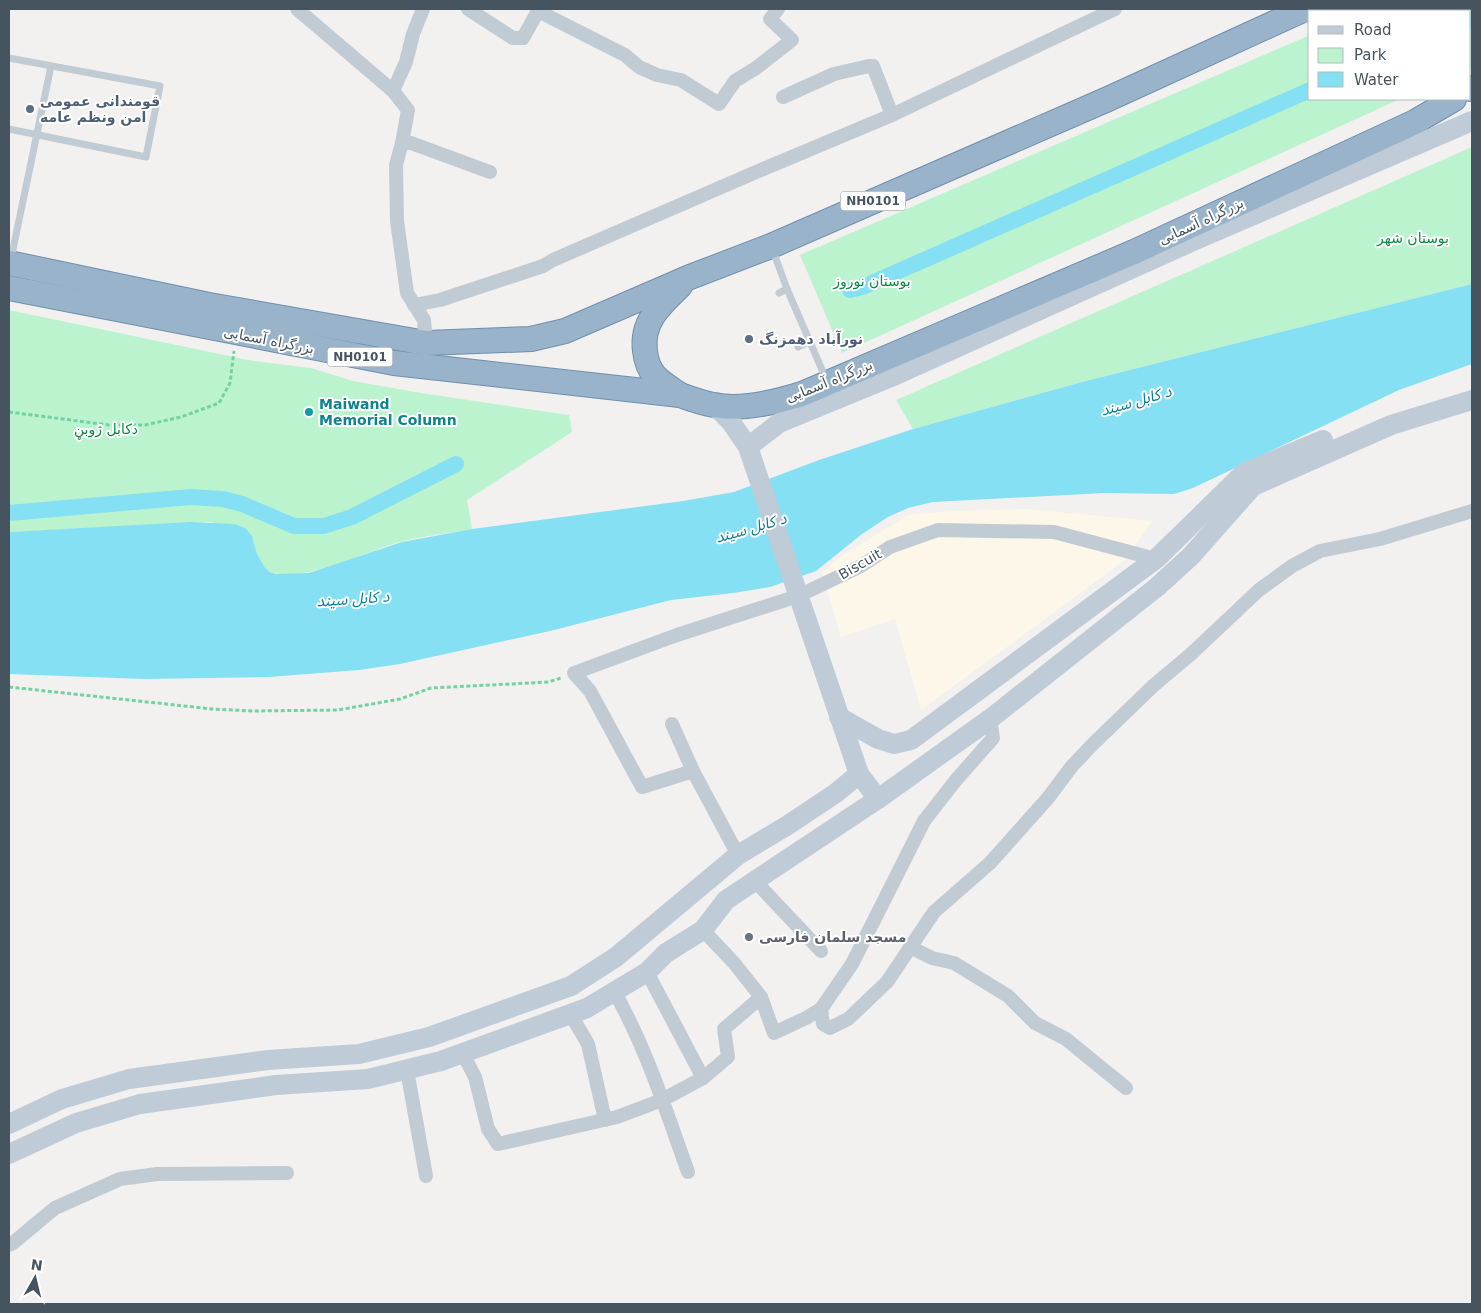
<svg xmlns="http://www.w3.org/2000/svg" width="1481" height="1313" font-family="'DejaVu Sans','Noto Sans Arabic',sans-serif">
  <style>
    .commercial { fill: #fdf7e9 }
    .green { fill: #bcf3cf }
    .water { fill: #85e0f3 }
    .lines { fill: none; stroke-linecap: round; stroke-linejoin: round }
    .canal { stroke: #85e0f3; stroke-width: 16 }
    .trunk-casing { stroke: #6f90ae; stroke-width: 26 }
    .path { stroke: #71d39f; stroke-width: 3; stroke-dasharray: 4 2.5; stroke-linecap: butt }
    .service { stroke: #c0cbd3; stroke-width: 7 }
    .minor { stroke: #c0cbd3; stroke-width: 14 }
    .secondary { stroke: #bfccd8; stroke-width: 20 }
    .trunk { stroke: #99b3ca; stroke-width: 24 }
    .service-dot { fill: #5c6f8a; stroke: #fff; stroke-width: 2 }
    .culture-dot { fill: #0f9aa8; stroke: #fff; stroke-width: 2 }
    .worship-dot { fill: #6b7280; stroke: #fff; stroke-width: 2 }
    .labels { text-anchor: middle; stroke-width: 4; stroke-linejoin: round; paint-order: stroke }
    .shield { fill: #fff; stroke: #7e878f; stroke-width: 1 }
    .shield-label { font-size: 12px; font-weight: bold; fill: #46545f }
    .service-label { font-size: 14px; font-weight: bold; fill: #4e5e75; stroke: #fff; text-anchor: start }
    .street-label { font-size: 14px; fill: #46545f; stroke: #fff }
    .park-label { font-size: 14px; fill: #108747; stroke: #fff }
    .culture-label { font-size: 14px; font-weight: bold; fill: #0d838f; stroke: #fff; text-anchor: start }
    .worship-label { font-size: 14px; font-weight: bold; fill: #5b616d; stroke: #fff; text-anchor: start }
    .water-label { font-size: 15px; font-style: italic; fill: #057d96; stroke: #fff }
  </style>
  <rect width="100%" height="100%" fill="#f3f0f0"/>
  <path class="commercial" d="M1027 509 1152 521 1125 560 921 710 895 619 841 637 822 573 840 557 908 515 954 511Z"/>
  <g class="green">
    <path d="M1371 9H1472V68L1470 69V11H1365Z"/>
    <path d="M1310 35V99H1400L842 353 800 255Z"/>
    <path d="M1472 147V284L1082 382 913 429 896 400Z"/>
    <path d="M9 310 253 361 311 368 353 381 421 393 569 415 572 432 467 500 472 529C446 534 418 536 393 544 365 553 298 584 271 572 258 567 255 549 252 536L211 522 9 532Z"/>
  </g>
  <path class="water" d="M1472 284V364L1399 390 1193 488 1174 494 1104 493 933 502 908 508 888 517 862 534 816 571 770 587 733 593 671 600 550 631 400 664 359 670 269 677 144 679 9 674V532L191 522 234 524 245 528 252 536 257 554 265 568 270 572 276 574 309 573 402 542 472 529 683 501 734 492 819 460 913 429 1082 382Z"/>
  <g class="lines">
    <g class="canal">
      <path d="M1470 20 1472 19"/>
      <path d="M850 290 865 286 1310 90"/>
      <path d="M9 513 191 497 223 499 242 504 294 526H324L352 517 456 464"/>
    </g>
    <g class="trunk-casing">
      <g id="trunk">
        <path d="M1470 89 1472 88"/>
        <path d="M9 263 209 305 426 343 531 339 565 331 690 277 771 246 1108 99 1305 9"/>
        <path d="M680 286C660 305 641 322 645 351 646 361 649 369 655 376 661 383 672 389 680 395"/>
        <path d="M9 288 394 363 680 395C691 399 702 403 714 405 741 411 776 402 802 394L1134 252 1415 122 1454 99"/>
      </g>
    </g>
    <g class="path">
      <path d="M9 412 109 425H145L181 417 219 403 230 383 234 351"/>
      <path d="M9 687 212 709 252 711 338 710 400 699 431 688 549 682 561 678"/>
    </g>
    <g class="service">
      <path d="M9 58 160 86 146 157 9 129"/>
      <path d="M772 248 787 289 826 379"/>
      <path d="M11 259 51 66"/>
      <path d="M779 293 787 289"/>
      <path d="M798 347 810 341"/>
    </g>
    <g class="minor">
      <path d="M297 9 393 91 408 110 402 143 396 165 397 221 407 293 424 320 426 343"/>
      <path d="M468 9 513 38H523L538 11 625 55 639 67 657 75 681 80 719 104 735 81 756 68 792 40 770 19 778 9"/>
      <path d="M393 91 406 62 413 34 423 9"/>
      <path d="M783 97 834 74 869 66H873L892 115"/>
      <path d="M402 143H411L490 172"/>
      <path d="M414 305 440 300 543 266 553 260 768 167 892 115 1115 9"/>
      <path d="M990 719 993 738 956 780 924 821 852 964 821 1009 823 1024 830 1028 848 1019 887 982 934 912 990 863 1048 798 1072 766 1093 744 1153 686 1191 654 1259 590 1292 566 1320 551 1380 539 1472 511"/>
      <path d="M672 724 693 771 738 855"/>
      <path d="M693 771 642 787 590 691 574 673 677 635 798 596 861 566 890 547 938 530 1054 532 1156 559"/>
      <path d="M755 881 821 951"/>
      <path d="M703 930 734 963 761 997"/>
      <path d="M910 947 932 958 954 963 1008 996 1035 1023 1066 1039 1126 1088"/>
      <path d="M647 972 703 1078"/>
      <path d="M614 991C646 1047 666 1111 688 1172"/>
      <path d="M571 1015 588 1044 605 1120"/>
      <path d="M463 1054 475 1077 488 1129 498 1144 617 1117 662 1100 703 1078 728 1057 724 1029 761 997 774 1033 806 1018 821 1009"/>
      <path d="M407 1070 426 1176"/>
      <path d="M9 1245 13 1243 55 1208 120 1179 157 1174 287 1173"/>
    </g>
    <g class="secondary">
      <path d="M715 406 731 422 748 447 859 774 878 799"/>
      <path d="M748 447 779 423 896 375 1191 242 1472 121"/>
      <path d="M839 717 878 739 894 744 911 740 1156 559 1244 473 1323 440"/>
      <path d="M9 1124 62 1099 129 1079 268 1060 359 1054 429 1037 571 986 616 957 738 855 788 825 836 793 859 774"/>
      <path d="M9 1154 76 1123 140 1104 276 1085 368 1079 441 1061 587 1008 647 972 666 953 703 930 726 900 878 799 990 719 1157 587 1191 556 1253 486 1391 425 1472 400"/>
    </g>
    <use href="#trunk" class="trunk"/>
  </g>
  <g class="service-dot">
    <circle cx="30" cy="109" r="5"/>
    <circle cx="749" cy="339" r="5"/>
  </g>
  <circle class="culture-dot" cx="309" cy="412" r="5"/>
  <circle class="worship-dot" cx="749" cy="937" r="5"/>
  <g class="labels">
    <g class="shield">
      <rect x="840.5" y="191.5" width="65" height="19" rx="4"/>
      <rect x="327.5" y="347.5" width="65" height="19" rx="4"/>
    </g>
    <g class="shield-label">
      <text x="873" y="205">NH0101</text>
      <text x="360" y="361">NH0101</text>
    </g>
    <g class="service-label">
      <text x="40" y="106">قومندانی عمومی<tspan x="40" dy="16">امن ونظم عامه</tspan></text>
      <text x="759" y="344">نورآباد دهمزنگ</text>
    </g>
    <g class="street-label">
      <text transform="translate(1201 221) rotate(-25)" y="5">بزرگراه آسمایی</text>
      <text transform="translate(269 340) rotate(11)" y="5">بزرگراه آسمایی</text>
      <text transform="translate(829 381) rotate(-22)" y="5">بزرگراه آسمایی</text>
      <text transform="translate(860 564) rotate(-30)" y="5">Biscuit</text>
    </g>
    <g class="park-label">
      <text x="1413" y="243">بوستان شهر</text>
      <text x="872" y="286">بوستان نوروز</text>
      <text x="106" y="434">دکابل ژوبڼ</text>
    </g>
    <g class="culture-label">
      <text x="319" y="409">Maiwand<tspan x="319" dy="16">Memorial Column</tspan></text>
    </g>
    <g class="worship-label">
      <text x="759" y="942">مسجد سلمان فارسی</text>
    </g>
    <g class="water-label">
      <text transform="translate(1136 401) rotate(-16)" y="5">د کابل سيند</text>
      <text transform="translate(751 528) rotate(-16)" y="5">د کابل سيند</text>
      <text transform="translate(353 599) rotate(-4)" y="5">د کابل سيند</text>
    </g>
  </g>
  <rect width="1481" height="1313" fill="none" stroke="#46545f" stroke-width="20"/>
  <rect x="1308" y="10" width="162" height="90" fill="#ffffff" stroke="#b5bbbf"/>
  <rect x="1318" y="26" width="25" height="8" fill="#bfccd8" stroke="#b5bbbf"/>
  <text x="1354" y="35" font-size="15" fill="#46545f">Road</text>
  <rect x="1318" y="48" width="25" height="15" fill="#bcf3cf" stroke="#b5bbbf"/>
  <text x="1354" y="60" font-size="15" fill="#46545f">Park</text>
  <rect x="1318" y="72" width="25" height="15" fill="#85e0f3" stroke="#b5bbbf"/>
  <text x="1354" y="85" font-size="15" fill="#46545f">Water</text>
  <g transform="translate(35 1278) rotate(8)" stroke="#ffffff" stroke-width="4" paint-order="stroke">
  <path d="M0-4L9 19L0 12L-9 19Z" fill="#46545f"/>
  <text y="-8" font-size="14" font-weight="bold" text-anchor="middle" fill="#46545f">N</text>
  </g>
</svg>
